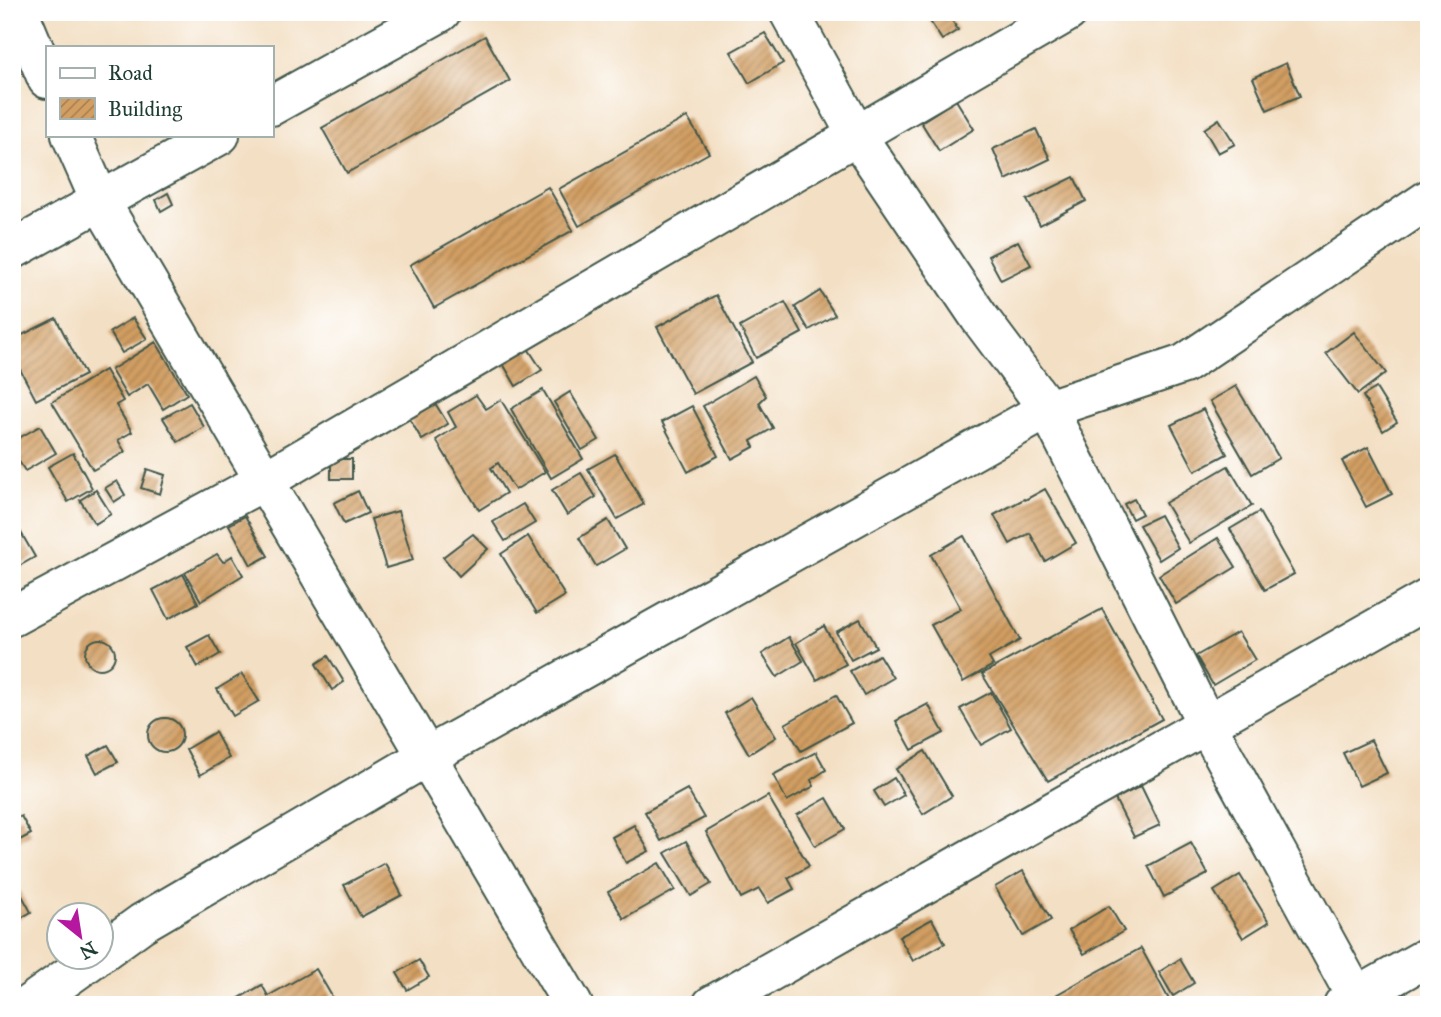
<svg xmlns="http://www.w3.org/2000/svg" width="1441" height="1017" font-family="'IM FELL Great Primer',serif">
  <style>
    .building { fill: url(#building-hatch) }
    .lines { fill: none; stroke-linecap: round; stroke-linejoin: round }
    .minor-casing { stroke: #3f5549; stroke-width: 42 }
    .minor { stroke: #fff; stroke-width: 38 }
  </style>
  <defs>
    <pattern id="building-hatch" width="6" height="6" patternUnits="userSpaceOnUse" patternTransform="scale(1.75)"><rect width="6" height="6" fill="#d29e62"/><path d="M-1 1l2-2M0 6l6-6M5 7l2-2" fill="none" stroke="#aa8252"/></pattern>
  </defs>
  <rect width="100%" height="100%" fill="#fff"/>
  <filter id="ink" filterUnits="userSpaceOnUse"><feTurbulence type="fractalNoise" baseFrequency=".0143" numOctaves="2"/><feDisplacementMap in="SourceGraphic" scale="14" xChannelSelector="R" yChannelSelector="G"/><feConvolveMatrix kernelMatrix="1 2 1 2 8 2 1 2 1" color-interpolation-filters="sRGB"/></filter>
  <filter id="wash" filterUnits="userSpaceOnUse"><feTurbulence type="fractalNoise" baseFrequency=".00686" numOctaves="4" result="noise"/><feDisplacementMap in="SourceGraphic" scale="28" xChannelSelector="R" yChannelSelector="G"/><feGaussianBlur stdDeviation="1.57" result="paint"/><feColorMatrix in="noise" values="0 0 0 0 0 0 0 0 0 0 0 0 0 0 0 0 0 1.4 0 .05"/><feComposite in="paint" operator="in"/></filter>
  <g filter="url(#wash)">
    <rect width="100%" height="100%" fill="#f3dfc3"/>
    <g id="blocks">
      <g class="building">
        <path d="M924 12H947L958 30 942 40Z"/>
        <path d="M765 33 783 63 749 83 731 52Z"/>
        <path d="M485 36 510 81 347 173 322 128Z"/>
        <path d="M1286 63 1300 96 1267 110 1253 78Z"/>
        <path d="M956 100 974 129 939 151 921 122Z"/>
        <path d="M687 117 709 153 579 226 559 189Z"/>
        <path d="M1219 119 1235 144 1218 153 1204 129Z"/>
        <path d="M1036 129 1050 159 1006 180 993 149Z"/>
        <path d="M1074 177 1086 201 1040 225 1027 200Z"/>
        <path d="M548 187 573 230 434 308 410 265Z"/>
        <path d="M168 193 173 204 161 211 156 200Z"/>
        <path d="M1018 241 1031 265 1001 280 988 256Z"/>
        <path d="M820 291 835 315 809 330 795 307Z"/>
        <path d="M716 295 752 362 693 394 657 327Z"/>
        <path d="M785 302 802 333 756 358 740 327Z"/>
        <path d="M56 318 85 375 36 400 12 354V340Z"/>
        <path d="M133 318 147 339 122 353 110 332Z"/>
        <path d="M1354 332 1386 373 1358 394 1326 353Z"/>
        <path d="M156 342 187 394 163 409 148 384 127 397 111 370Z"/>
        <path d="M527 347 542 370 516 386 502 362Z"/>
        <path d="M105 370 123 401 116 405 132 432 118 440 125 452 93 470 52 402Z"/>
        <path d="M754 376 766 396 759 403 773 428 751 441 754 447 732 459 703 406Z"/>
        <path d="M1236 386 1279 458 1252 474 1210 401Z"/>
        <path d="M1376 388 1397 422 1383 431 1363 396Z"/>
        <path d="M543 390 583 459 551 478 511 409Z"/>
        <path d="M570 392 599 440 582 450 554 402Z"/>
        <path d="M476 395 486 409 501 400 545 472 515 490 498 463 491 468 506 493 479 510 436 440 456 427 448 412Z"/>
        <path d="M433 400 448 424 422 440 408 416Z"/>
        <path d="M190 403 204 427 178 442 163 418Z"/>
        <path d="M692 406 718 456 688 472 662 422Z"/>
        <path d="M1203 409 1227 454 1195 471 1171 425Z"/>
        <path d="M40 426 56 453 25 471 12 450V442Z"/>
        <path d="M1368 447 1392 494 1366 507 1342 461Z"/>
        <path d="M73 453 92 488 68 502 48 467Z"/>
        <path d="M615 454 644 504 617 519 588 469Z"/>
        <rect x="331" y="459" width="21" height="20"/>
        <path d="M1228 466 1252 506 1189 543 1165 503Z"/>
        <path d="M147 469 165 475 160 494 141 488Z"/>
        <path d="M581 473 596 497 567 515 552 490Z"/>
        <path d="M117 481 125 495 114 502 105 488Z"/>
        <path d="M1045 489 1076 543 1045 561 1030 533 1010 544 994 515 1024 499 1025 500Z"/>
        <path d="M96 490 111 514 95 524 80 500Z"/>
        <path d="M358 491 368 513 344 524 334 503Z"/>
        <path d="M1134 499 1142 514 1132 519 1124 504Z"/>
        <path d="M523 504 535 523 505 541 493 522Z"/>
        <path d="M398 511 413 560 386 568 371 519Z"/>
        <path d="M1259 512 1294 574 1265 590 1230 529Z"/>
        <path d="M1160 515 1178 548 1159 560 1139 525Z"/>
        <path d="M245 516 268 556 251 565 229 525Z"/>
        <path d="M12 517 35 557 12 570Z"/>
        <path d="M608 520 625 549 596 566 579 538Z"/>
        <path d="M473 534 488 549 459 576 443 557Z"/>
        <path d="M528 536 565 596 537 613 501 554Z"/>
        <path d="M964 536 1020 640 989 658 993 665 963 682 931 625 961 609 931 555Z"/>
        <path d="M1218 538 1236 567 1176 604 1159 575Z"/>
        <path d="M217 554 223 562 232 556 243 575 201 601 185 573Z"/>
        <path d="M183 574 198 603 168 619 153 590Z"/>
        <path d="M1102 609 1162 719 1048 781 982 674Z"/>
        <path d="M860 619 876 647 851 660 836 632Z"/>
        <path d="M824 626 846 664 817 680 796 643Z"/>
        <path d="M1238 632 1255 660 1213 685 1196 656Z"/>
        <path d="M209 635 220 654 198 667 187 647Z"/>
        <path d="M789 637 803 661 777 677 762 654Z"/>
        <circle cx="100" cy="654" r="15"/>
        <path d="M879 655 893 678 864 695 850 671Z"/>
        <path d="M328 656 344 682 332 690 316 664Z"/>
        <path d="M242 674 259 701 233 716 217 689Z"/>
        <path d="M991 692 1011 728 981 745 960 709Z"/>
        <path d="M836 695 852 723 801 751 785 724Z"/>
        <path d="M751 697 776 737 749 754 725 713Z"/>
        <path d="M928 704 944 733 912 750 896 721Z"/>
        <circle cx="165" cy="735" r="17"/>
        <path d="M215 732 229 758 200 775 186 749Z"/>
        <path d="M1371 740 1387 773 1359 786 1343 753Z"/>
        <path d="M108 745 118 762 97 773 88 756Z"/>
        <path d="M925 751 952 796 923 814 896 769Z"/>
        <path d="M816 752 826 770 811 780 814 786 787 801 773 775Z"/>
        <path d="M894 778 904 795 884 807 874 791Z"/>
        <path d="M1141 786 1160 825 1134 837 1115 799Z"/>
        <path d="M687 789 704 818 661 841 645 812Z"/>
        <path d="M768 796 809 866 788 878 794 889 768 903 759 889 741 898 706 832Z"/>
        <path d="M827 798 845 829 815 846 797 815Z"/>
        <path d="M21 816 31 834 12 844V821Z"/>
        <path d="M634 825 649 851 626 863 612 837Z"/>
        <path d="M686 841 711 884 691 896 665 853Z"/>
        <path d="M1191 843 1208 874 1164 897 1148 866Z"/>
        <path d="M385 863 402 895 361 917 344 885Z"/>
        <path d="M659 863 675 890 624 919 608 892Z"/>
        <path d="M1023 871 1051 920 1023 936 995 887Z"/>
        <path d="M1240 875 1269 922 1243 938 1214 891Z"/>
        <path d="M19 890 31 912 12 923V894Z"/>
        <path d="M1109 906 1124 931 1084 954 1069 930Z"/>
        <path d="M932 919 945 943 913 961 899 937Z"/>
        <path d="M1141 948 1172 1005H1038L1088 977Z"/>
        <path d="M1180 959 1194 983 1173 996 1159 972Z"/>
        <path d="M419 960 429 977 407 990 397 973Z"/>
        <path d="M316 969 337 1005H241L238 999 262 985 268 996Z"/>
      </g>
    </g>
  </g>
  <g filter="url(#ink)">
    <use href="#blocks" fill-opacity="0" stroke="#3f5549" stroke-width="2"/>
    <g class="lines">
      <g class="minor-casing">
        <g id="minor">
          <path d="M19 12 47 79"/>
          <path d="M789 12 857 136 979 317 1048 409 1207 725 1356 997V1005"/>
          <path d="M271 106 441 12"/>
          <path d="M71 135 100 201 573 1005"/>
          <path d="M12 250 220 135"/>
          <path d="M12 617 264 481 1068 12"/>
          <path d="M102 952 142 923 426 757 1048 409 1184 364 1429 199"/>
          <path d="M28 1005 94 958"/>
          <path d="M712 1005 1429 598"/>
          <path d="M1343 1005 1429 956"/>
        </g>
      </g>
      <use href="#minor" class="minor"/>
    </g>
  </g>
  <rect width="1441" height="1017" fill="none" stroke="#fff" stroke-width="42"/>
  <rect x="46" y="46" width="228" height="91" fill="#ffffff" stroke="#a5b1ae" stroke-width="2"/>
  <rect x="60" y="68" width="35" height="10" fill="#ffffff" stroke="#a5b1ae" stroke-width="2"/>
  <text x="108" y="80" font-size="21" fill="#1f3d34">Road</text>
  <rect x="60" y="98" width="35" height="21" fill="url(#building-hatch)" stroke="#a5b1ae" stroke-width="2"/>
  <text x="108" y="116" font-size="21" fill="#1f3d34">Building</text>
  <g transform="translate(80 936) rotate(150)"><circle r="33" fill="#ffffff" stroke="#a5b1ae" stroke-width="2"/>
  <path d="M0-5L12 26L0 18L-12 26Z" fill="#b5179e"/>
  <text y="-10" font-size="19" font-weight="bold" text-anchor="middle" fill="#1f3d34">N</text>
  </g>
</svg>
